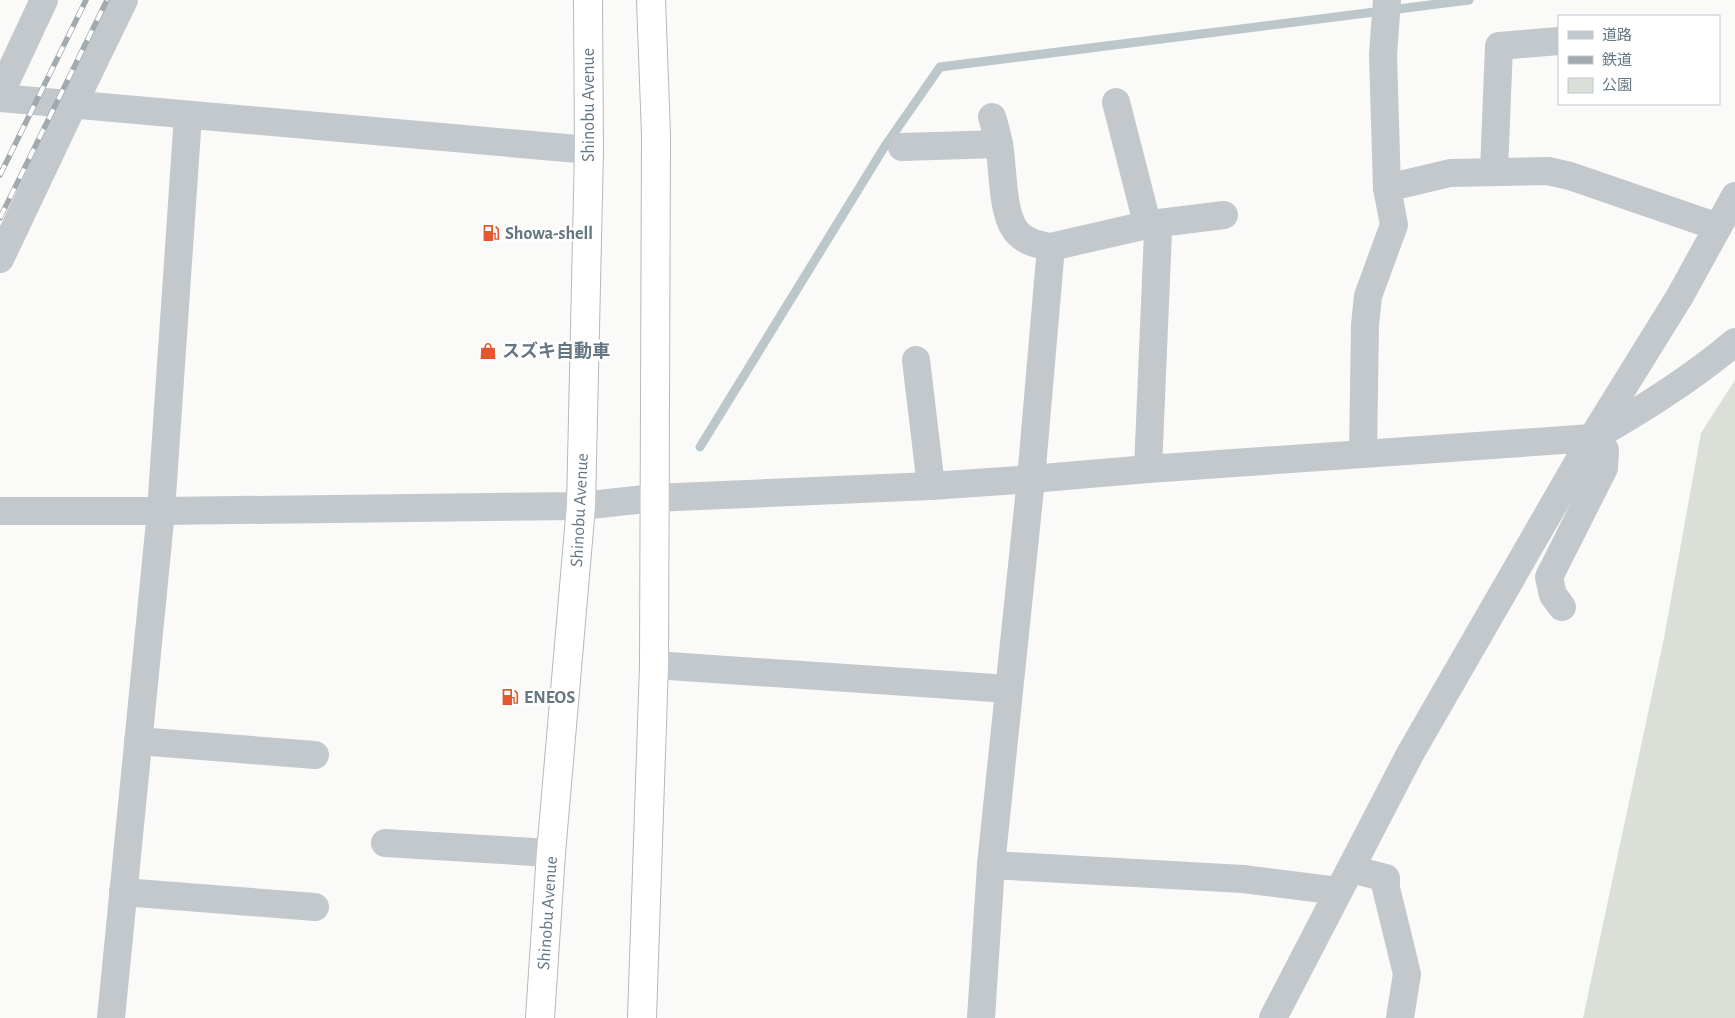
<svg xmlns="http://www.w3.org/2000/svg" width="1735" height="1018" font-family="'Alegreya Sans','Noto Sans JP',sans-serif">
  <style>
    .green { fill: #dadfd7 }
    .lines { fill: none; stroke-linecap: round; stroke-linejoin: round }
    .stream { stroke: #bbc7cb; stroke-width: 9 }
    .highway-casing { stroke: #b4b9bd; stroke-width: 30 }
    .minor { stroke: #c3c8cc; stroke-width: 28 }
    .highway { stroke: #fff; stroke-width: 28 }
    .rail-casing { stroke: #a2aab0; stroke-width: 5.5 }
    .rail { stroke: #fff; stroke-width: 4; stroke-dasharray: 11; stroke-linecap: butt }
    .labels { text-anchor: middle; stroke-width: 5; stroke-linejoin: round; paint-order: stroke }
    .street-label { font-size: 18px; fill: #657683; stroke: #fff }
    .poi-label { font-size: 18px; font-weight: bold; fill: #657683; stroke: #fff; text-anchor: start }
  </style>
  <rect width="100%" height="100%" fill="#fafaf8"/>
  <path class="green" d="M1735 380V1018H1583L1664 638 1701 433Z"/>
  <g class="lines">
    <path class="stream" d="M700 447 885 146 940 67 1469 0"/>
    <g class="highway-casing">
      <g id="highway">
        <path d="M540 1018 551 853 581 506 589 150 588 0"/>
        <path d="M642 1018 654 665 656 135 651 0"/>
      </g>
    </g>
    <g class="minor">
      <path d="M0 94 44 0"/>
      <path d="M0 98 589 150"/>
      <path d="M1116 102 1146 219 1158 232 1148 469"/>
      <path d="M992 117C995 126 997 135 999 144 1003 166 1002 210 1014 228 1021 240 1037 245 1051 247L1151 224 1224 215"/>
      <path d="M902 147 999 144"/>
      <path d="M1494 171 1499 46 1559 41"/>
      <path d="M1387 188 1450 173 1548 171 1570 176 1718 227"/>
      <path d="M0 259 73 105 124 0"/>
      <path d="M916 360 931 486"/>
      <path d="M1363 454 1365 325 1368 296 1394 225 1387 188 1383 55 1387 0"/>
      <path d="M0 511H161L581 506 654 498 931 486 1031 479 1148 469 1592 438C1642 410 1691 379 1735 342"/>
      <path d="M1562 607 1553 595 1549 577 1604 468 1605 450 1592 438"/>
      <path d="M654 665 1009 689"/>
      <path d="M138 741 315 755"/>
      <path d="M385 843 551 853"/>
      <path d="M991 865 1243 879 1338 891"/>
      <path d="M1351 869 1386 878V888L1407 974 1400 1018"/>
      <path d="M123 892 315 907"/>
      <path d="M111 1018 161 511 188 116"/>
      <path d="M981 1018 991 865 1031 479 1051 247"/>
      <path d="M1273 1018 1410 754 1592 438 1680 296 1735 196"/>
    </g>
    <use href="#highway" class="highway"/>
    <g class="rail-casing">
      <g id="rail">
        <path d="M0 175 86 0"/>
        <path d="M0 218 107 0"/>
      </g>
    </g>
    <use href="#rail" class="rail"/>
  </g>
  <defs>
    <g id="fuel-bare" transform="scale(1.35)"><path d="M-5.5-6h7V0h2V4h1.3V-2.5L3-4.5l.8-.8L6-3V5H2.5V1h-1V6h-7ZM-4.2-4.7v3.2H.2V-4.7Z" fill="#e4572e" stroke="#fff" stroke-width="2.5" paint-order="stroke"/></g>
    <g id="shop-bare" transform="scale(1.35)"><path d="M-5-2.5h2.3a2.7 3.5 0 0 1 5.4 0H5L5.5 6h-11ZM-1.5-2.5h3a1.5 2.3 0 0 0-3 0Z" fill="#e4572e" stroke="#fff" stroke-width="2.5" paint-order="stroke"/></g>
  </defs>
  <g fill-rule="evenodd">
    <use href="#fuel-bare" x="491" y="233"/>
    <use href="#shop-bare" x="488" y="351"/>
    <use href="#fuel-bare" x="510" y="697"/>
  </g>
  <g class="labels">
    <g class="street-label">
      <text transform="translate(588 105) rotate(-90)" y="6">Shinobu Avenue</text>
      <text transform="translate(579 510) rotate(-87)" y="6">Shinobu Avenue</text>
      <text transform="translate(547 913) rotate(-86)" y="6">Shinobu Avenue</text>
    </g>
    <g class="poi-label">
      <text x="505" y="239">Showa-shell</text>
      <text x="502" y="357">スズキ自動車</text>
      <text x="524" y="703">ENEOS</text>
    </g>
  </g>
  <rect x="1558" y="15" width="162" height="90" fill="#ffffff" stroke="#c1c8cd"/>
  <rect x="1568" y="31" width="25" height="8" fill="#c3c8cc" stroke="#c1c8cd"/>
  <text x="1602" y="40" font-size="15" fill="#657683">道路</text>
  <rect x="1568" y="56" width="25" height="8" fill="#a2aab0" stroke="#c1c8cd"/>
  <text x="1602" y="65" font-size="15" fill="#657683">鉄道</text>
  <rect x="1568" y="78" width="25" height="15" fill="#dadfd7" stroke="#c1c8cd"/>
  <text x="1602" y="90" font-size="15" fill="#657683">公園</text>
</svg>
